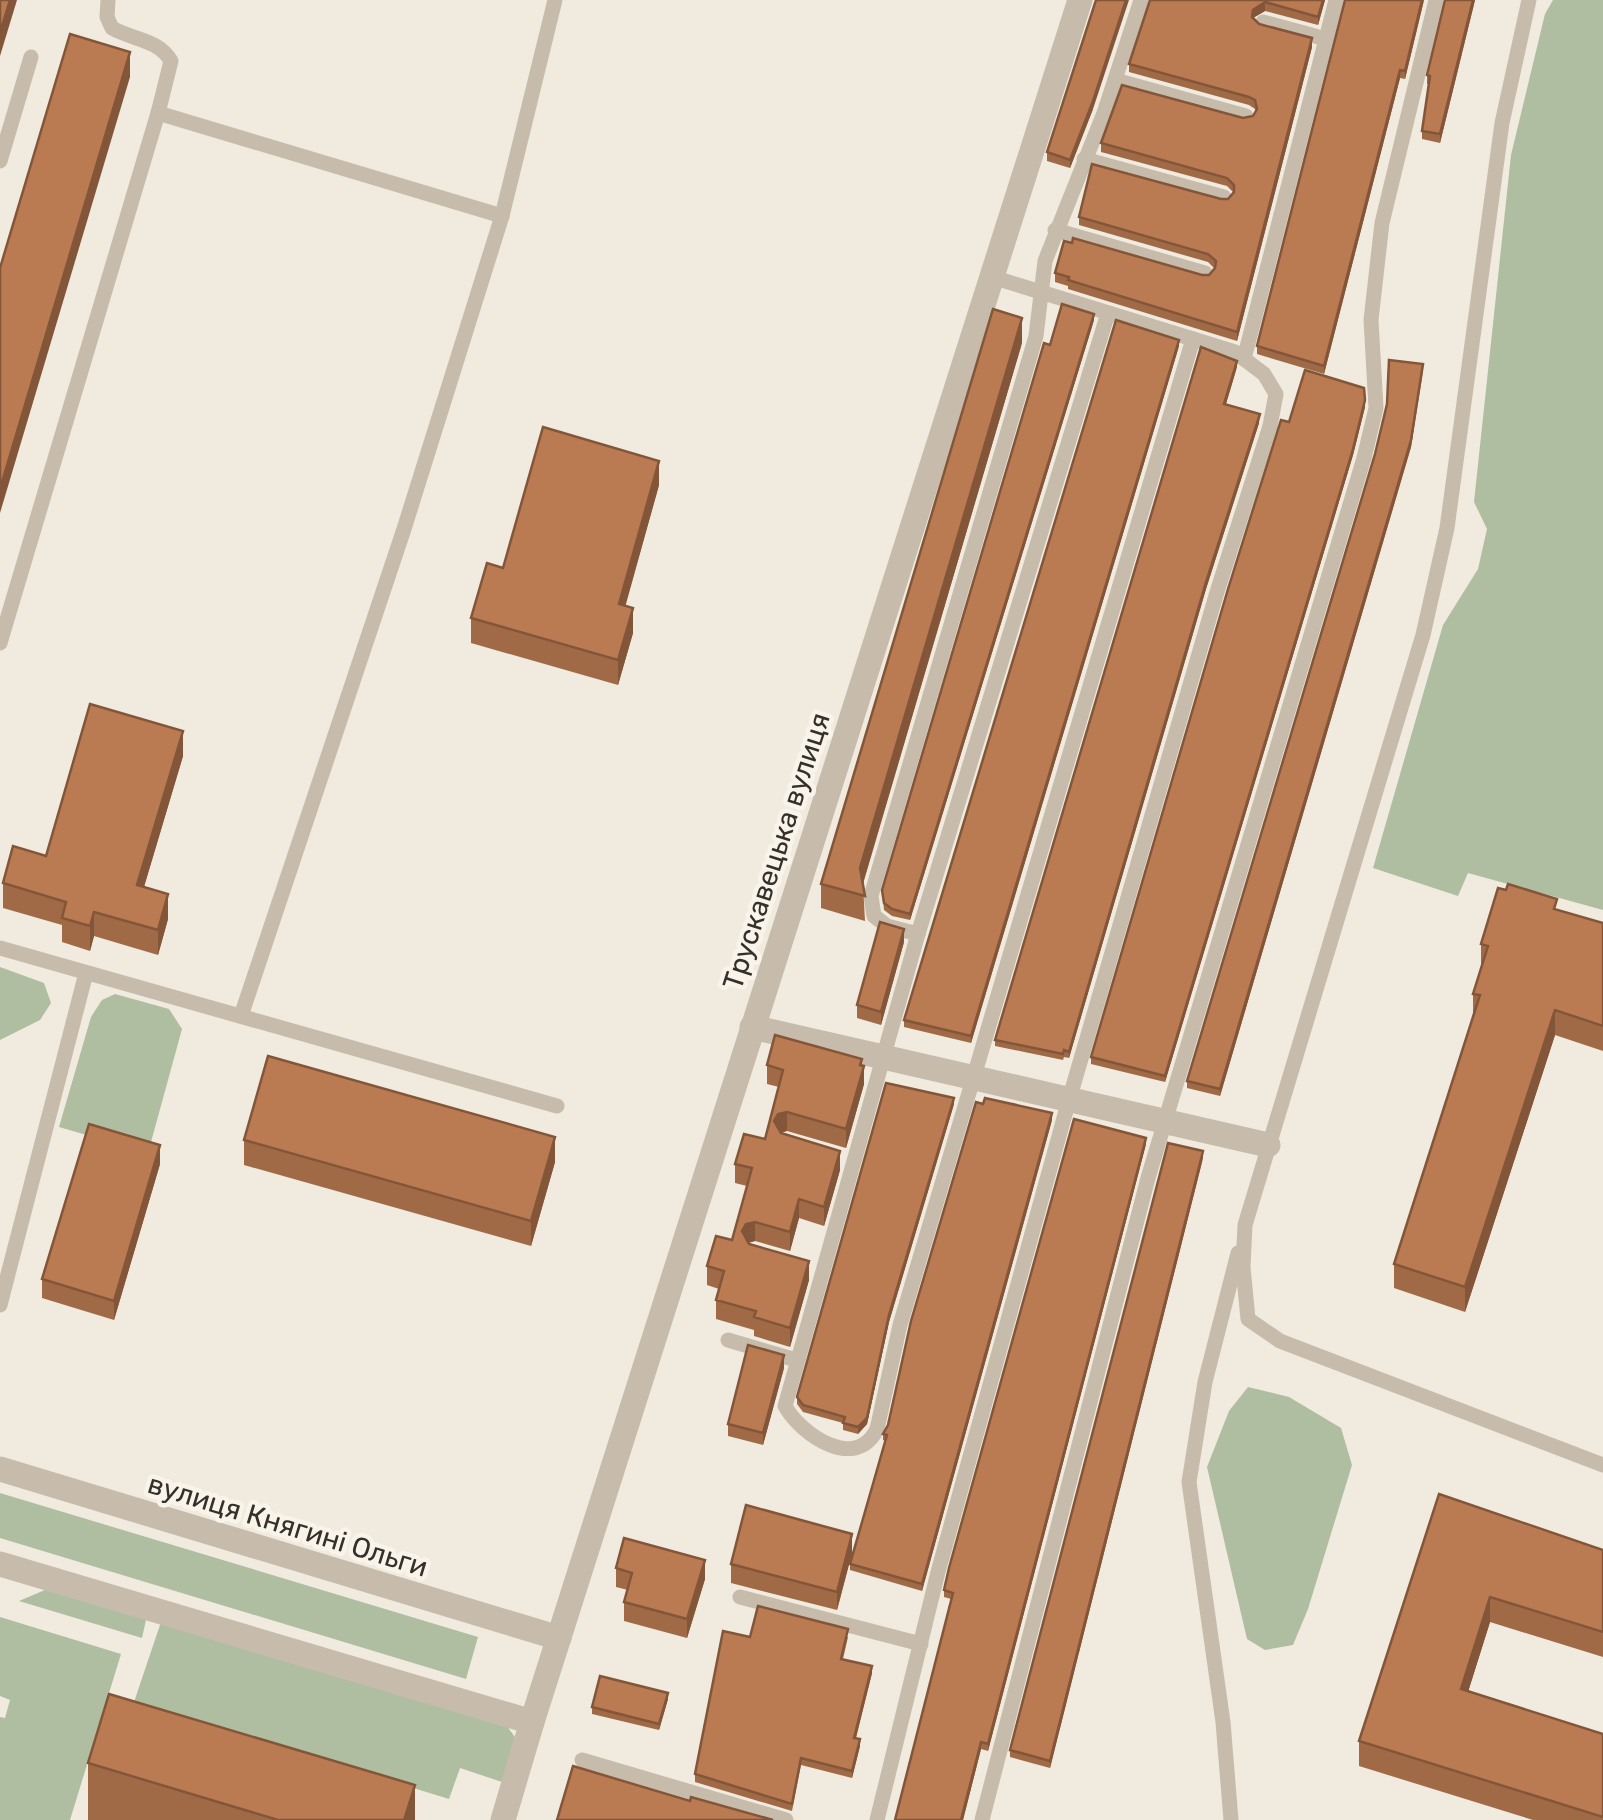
<svg xmlns="http://www.w3.org/2000/svg" width="1603" height="1820" font-family="Rubik,sans-serif">
  <style>
    .green { fill: #afbea0 }
    .lines { fill: none; stroke-linecap: round; stroke-linejoin: round }
    .service { stroke: #c7bcab; stroke-width: 15 }
    .minor { stroke: #c7bcab; stroke-width: 25 }
    .tertiary { stroke: #c7bcab; stroke-width: 25 }
    .wall { fill: #a16a47 }
    .shaded-wall { fill: #835639 }
    .building { fill: #bb7b52; stroke: #835639; stroke-width: 2.5 }
    .labels { text-anchor: middle; stroke-width: 9; stroke-linejoin: round; paint-order: stroke }
    .street-label { font-size: 28px; fill: #362f2a; stroke: #f8f4ea }
  </style>
  <rect width="100%" height="100%" fill="#f0ebde"/>
  <g class="green">
    <path d="M1553 0H1603V910L1468 873 1458 896 1373 868 1443 625 1478 569 1487 529 1474 502 1511 155 1545 14Z"/>
    <path d="M0 967 44 983 51 1003 40 1020 0 1040Z"/>
    <path d="M115 994 169 1009 182 1029 148 1153 59 1127 91 1017 102 1000Z"/>
    <path d="M1248 1387 1289 1397 1341 1428 1352 1465 1308 1609 1293 1645 1265 1650 1247 1639 1207 1467 1229 1411Z"/>
    <path d="M0 1493 478 1637 466 1679 0 1538Z"/>
    <path d="M52 1587 147 1615 142 1638 19 1601Z"/>
    <path d="M0 1617 121 1654 70 1820H0V1717L5 1718 10 1700 0 1696Z"/>
    <path d="M161 1622 502 1719 517 1740 502 1782 460 1768 449 1799 134 1702Z"/>
  </g>
  <g class="lines">
    <g class="service">
      <path d="M108 0 107 17 112 28C133 40 158 39 171 61L158 113"/>
      <path d="M1529 0 1502 123 1447 528 1423 635 1245 1225 1243 1267 1248 1319 1280 1341 1603 1465"/>
      <path d="M1263 22 1326 39"/>
      <path d="M1115 80 1246 116"/>
      <path d="M1084 159 1224 197"/>
      <path d="M0 161 31 57"/>
      <path d="M1055 230 1205 273"/>
      <path d="M1108 313 918 934 887 926 874 916 871 896 1036 336 1045 261 1104 113 1141 0"/>
      <path d="M1244 359 1336 0"/>
      <path d="M0 643 158 113 502 216"/>
      <path d="M918 934 785 1406C801 1435 856 1472 877 1429L900 1325 1193 339"/>
      <path d="M0 948 557 1106"/>
      <path d="M241 1016 404 529 502 216 555 0"/>
      <path d="M0 1305 86 973"/>
      <path d="M728 1340 796 1360"/>
      <path d="M740 1597 921 1644"/>
      <path d="M582 1760 786 1820"/>
      <path d="M877 1820 938 1572 1069 1100 1217 592 1270 426 1276 394 1264 374 1235 352 992 277"/>
      <path d="M982 1820 1148 1178 1364 458 1376 408 1371 320 1382 223 1436 0"/>
      <path d="M1231 1820 1223 1722 1189 1482 1205 1382 1238 1253"/>
    </g>
    <g class="minor">
      <path d="M752 1027 1268 1145"/>
      <path d="M503 1820 532 1722"/>
    </g>
    <g class="tertiary">
      <path d="M0 1469 559 1638"/>
      <path d="M0 1564 532 1722 1080 0"/>
    </g>
  </g>
  <g class="wall">
    <path d="M1150 0H1325L1318 25 1265 11 1253 18 1259 24 1312 47 1237 341 1068 289V286L1055 282V273L1202 275H1209L1215 269 1208 262 1079 225V217L1228 199 1234 193 1227 186 1101 152V143L1243 118 1253 116 1255 112V109L1249 105 1129 72V64Z"/>
    <path d="M1424 0 1405 79 1400 78 1324 374 1257 354V346Z"/>
    <path d="M1445 0H1475L1440 143 1422 139V131L1429 84H1427V75Z"/>
    <path d="M1093 109 1070 168 1047 161V152Z"/>
    <path d="M1094 320 910 920 892 916 884 910 882 890 1050 345Z"/>
    <path d="M1022 343 863 884 865 921 821 908V884Z"/>
    <path d="M1179 346 971 1043 904 1027V1020Z"/>
    <path d="M1237 367 1226 404 1260 414 1259 423 1206 589 1069 1058 1064 1057 1063 1060 995 1046V1040Z"/>
    <path d="M1423 371 1411 447 1220 1096 1187 1088V1081Z"/>
    <path d="M1365 407 1353 455 1165 1082 1091 1064V1057L1289 422Z"/>
    <path d="M659 485 625 606 633 633 618 685 471 643V618L503 568Z"/>
    <path d="M183 756 144 887 168 919 158 955 94 936 90 951 62 942V925L3 908V883L46 856Z"/>
    <path d="M1557 910 1603 923V1051L1555 1035 1465 1312 1394 1288V1264L1473 1015V994L1481 968V944Z"/>
    <path d="M904 942 881 1025 857 1018V1005Z"/>
    <path d="M767 1065H862L864 1084 846 1148 787 1131 780 1133 840 1170 824 1226 799 1218 790 1251 755 1241 749 1243 809 1280 790 1347 754 1336V1330L716 1319V1300L719 1289 707 1285V1266L732 1240 747 1186 735 1183V1164L765 1139 779 1087 767 1084Z"/>
    <path d="M954 1104 889 1322 867 1424 858 1434 843 1430V1423L803 1412 797 1404V1397Z"/>
    <path d="M1052 1120 922 1591 850 1570V1564L885 1441 883 1440V1434Z"/>
    <path d="M244 1140 555 1162 531 1246 244 1165Z"/>
    <path d="M1146 1144 988 1751 981 1749 963 1820H895L951 1599 944 1597V1590Z"/>
    <path d="M1203 1158 1050 1768 1010 1757V1750Z"/>
    <path d="M160 1164 114 1320 42 1298V1279Z"/>
    <path d="M784 1368 763 1445 728 1436V1424Z"/>
    <path d="M1439 1494 1603 1550V1657L1490 1622 1468 1692 1603 1734V1820H1533L1359 1766V1741Z"/>
    <path d="M852 1553 837 1610 731 1583V1564Z"/>
    <path d="M616 1568 705 1579 687 1638 624 1621V1602L628 1590 616 1587Z"/>
    <path d="M750 1637H848L843 1659 872 1673 856 1738 860 1746 852 1778 801 1765 792 1811 695 1782V1774Z"/>
    <path d="M668 1699 659 1730 592 1714V1707Z"/>
    <path d="M88 1763 415 1820H88Z"/>
  </g>
  <g class="shaded-wall">
    <path d="M10 0H17L0 56V33Z"/>
    <path d="M1126 0H1129L1093 109 1070 168V160Z"/>
    <path d="M1323 0H1325L1318 25V17Z"/>
    <path d="M1422 0H1424L1405 79V71Z"/>
    <path d="M1473 0H1475L1440 143V134Z"/>
    <path d="M1265 2V11L1253 18V10Z"/>
    <path d="M1312 38V47L1237 341V332Z"/>
    <path d="M130 52V77L0 513V489Z"/>
    <path d="M1400 70V78L1324 374V366Z"/>
    <path d="M1094 314V320L910 920V914Z"/>
    <path d="M1022 318V343L860 893V868Z"/>
    <path d="M1179 340V346L971 1043V1036Z"/>
    <path d="M1237 361V367L1224 410V404Z"/>
    <path d="M1423 364 1411 447 1220 1096V1089Z"/>
    <path d="M1365 400V407L1353 455 1165 1082V1076Z"/>
    <path d="M1259 417V423L1206 589 1069 1058V1052L1206 582Z"/>
    <path d="M659 461V485L619 629V604Z"/>
    <path d="M633 608V633L618 685V660Z"/>
    <path d="M183 731V756L137 910V885Z"/>
    <path d="M168 894V919L158 955V930Z"/>
    <path d="M94 912V936L90 951V926Z"/>
    <path d="M904 929V942L881 1025V1012Z"/>
    <path d="M1555 1010V1035L1465 1312V1287Z"/>
    <path d="M862 1059V1072L864 1066V1084L846 1148V1129Z"/>
    <path d="M954 1098V1104L889 1322 867 1424 858 1434V1427L889 1315Z"/>
    <path d="M787 1112V1131L778 1133 774 1121 778 1114Z"/>
    <path d="M1052 1113V1120L922 1591V1584Z"/>
    <path d="M555 1137V1162L531 1246V1221Z"/>
    <path d="M1146 1138V1144L988 1751V1744Z"/>
    <path d="M160 1145V1164L114 1320V1301Z"/>
    <path d="M840 1151V1170L824 1226V1207Z"/>
    <path d="M1203 1151V1158L1050 1768V1761Z"/>
    <path d="M799 1199V1218L790 1251V1232Z"/>
    <path d="M755 1222V1241L746 1243 742 1231 746 1224Z"/>
    <path d="M809 1261V1280L790 1347V1328Z"/>
    <path d="M784 1355V1368L763 1445V1433Z"/>
    <path d="M852 1534V1553L837 1610V1592Z"/>
    <path d="M705 1560V1579L687 1638V1619Z"/>
    <path d="M1490 1597V1622L1461 1714V1689Z"/>
    <path d="M872 1666V1673L854 1745V1738Z"/>
    <path d="M668 1693V1699L659 1730V1724Z"/>
    <path d="M860 1739V1746L852 1778V1771Z"/>
    <path d="M981 1742V1749L963 1820H961Z"/>
    <path d="M415 1785V1820H404Z"/>
  </g>
  <g class="building">
    <path d="M0 0H10L0 33Z"/>
    <path d="M1096 0H1126L1093 101 1070 160 1047 152Z"/>
    <path d="M1150 0H1323L1318 17 1265 2 1253 10 1252 17 1259 24 1312 38 1237 332 1068 280 1069 277 1055 273 1064 241 1072 243 1073 238 1202 275H1209L1215 268 1216 261 1208 254 1079 217 1092 164 1221 199H1228L1234 192V185L1227 178 1101 143 1122 85 1243 118 1253 116 1257 109 1255 100 1249 97 1129 64Z"/>
    <path d="M1345 0H1422L1405 71 1400 70 1324 366 1257 346Z"/>
    <path d="M1445 0H1473L1440 134 1422 131 1430 76 1427 75Z"/>
    <path d="M70 34 130 52 0 489V268Z"/>
    <path d="M1062 304 1094 314 910 914 892 909 884 903 882 890 1044 343 1050 345Z"/>
    <path d="M993 309 1022 318 860 868 865 896 821 884Z"/>
    <path d="M1116 320 1179 340 971 1036 904 1020Z"/>
    <path d="M1201 347 1237 361 1224 404 1260 414 1259 417 1206 582 1069 1052 1064 1050 1063 1054 995 1040Z"/>
    <path d="M1389 360 1423 364 1411 440 1220 1089 1187 1081 1375 454 1387 404Z"/>
    <path d="M1305 370 1364 388 1365 400 1353 449 1165 1076 1091 1057 1228 589 1281 420 1289 422Z"/>
    <path d="M543 427 659 461 619 604 633 608 618 660 471 618 487 563 503 568Z"/>
    <path d="M90 704 183 731 137 885 168 894 158 930 94 912 90 926 62 918 66 902 3 883 13 846 46 856Z"/>
    <path d="M1508 884 1557 899 1554 909 1603 923V1026L1555 1010 1465 1287 1394 1264 1480 995 1473 994 1488 946 1481 944 1498 888 1506 890Z"/>
    <path d="M880 922 904 929 881 1012 857 1005Z"/>
    <path d="M775 1035 862 1059 860 1065 864 1066 846 1129 787 1112 778 1114 774 1121 781 1133 840 1151 824 1207 799 1199 790 1232 755 1222 746 1224 742 1231 749 1244 809 1261 790 1328 754 1317 756 1311 716 1300 724 1271 707 1266 716 1236 732 1240 752 1168 735 1164 744 1134 765 1139 783 1070 767 1065Z"/>
    <path d="M268 1056 555 1137 531 1221 244 1140Z"/>
    <path d="M886 1083 954 1098 889 1315 867 1418 858 1427 843 1423 845 1417 803 1405 797 1397Z"/>
    <path d="M985 1098 1052 1113 922 1584 850 1564 887 1435 883 1434 888 1425 911 1321 976 1102 983 1104Z"/>
    <path d="M1074 1119 1146 1138 988 1744 981 1742 961 1820H895L953 1593 944 1590 949 1568Z"/>
    <path d="M89 1124 160 1145 114 1301 42 1279Z"/>
    <path d="M1168 1143 1203 1151 1050 1761 1010 1750Z"/>
    <path d="M748 1345 784 1355 763 1433 728 1424Z"/>
    <path d="M1439 1494 1603 1550V1632L1490 1597 1461 1689 1603 1734V1817L1359 1741Z"/>
    <path d="M746 1505 852 1534 837 1592 731 1564Z"/>
    <path d="M624 1538 705 1560 687 1619 624 1602 632 1573 616 1568Z"/>
    <path d="M758 1606 848 1629 841 1659 872 1666 854 1738 860 1739 852 1771 801 1758 792 1804 695 1774 723 1631 750 1637Z"/>
    <path d="M600 1676 668 1693 659 1724 592 1707Z"/>
    <path d="M109 1694 415 1785 404 1820H278L88 1763Z"/>
    <path d="M573 1766 690 1801 691 1797 773 1820H557Z"/>
  </g>
  <g class="labels">
    <g class="street-label">
      <text transform="translate(776 851) rotate(-72)" y="10">Трускавецька вулиця</text>
      <text transform="translate(288 1525) rotate(17)" y="10">вулиця Княгині Ольги</text>
    </g>
  </g>
</svg>
